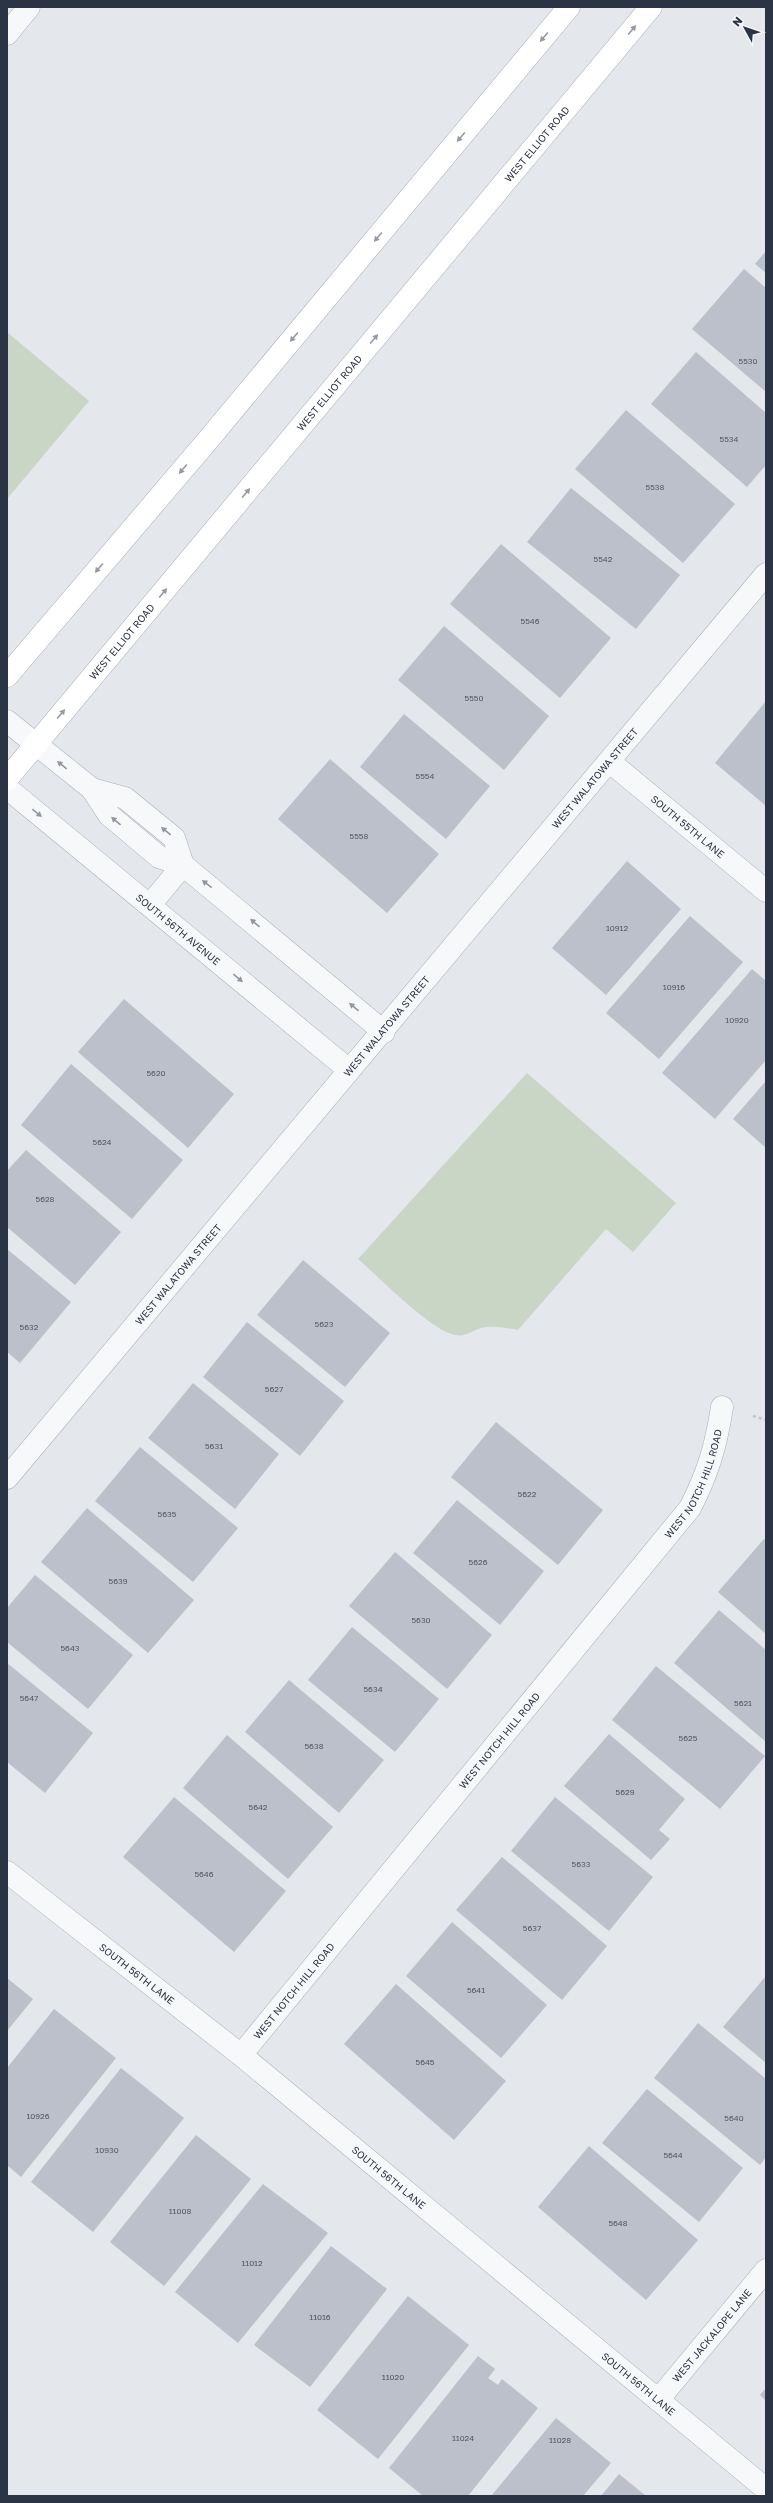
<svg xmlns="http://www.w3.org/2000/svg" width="773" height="2503" font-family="'Golos Text',sans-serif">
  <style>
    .green { fill: #c9d6c5 }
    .building { fill: #bbc0ca }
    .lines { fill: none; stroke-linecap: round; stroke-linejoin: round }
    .minor-casing { stroke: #a9aeb7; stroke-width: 23 }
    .secondary-casing { stroke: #a9aeb7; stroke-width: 23 }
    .path { stroke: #c2c5cb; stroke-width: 2.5; stroke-dasharray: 3 3; stroke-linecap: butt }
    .minor { stroke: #f7f8fa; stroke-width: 22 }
    .secondary { stroke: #fff; stroke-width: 22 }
    .oneway { fill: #959aa2 }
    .oneway2 { fill: #9196a0 }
    .labels { text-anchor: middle; stroke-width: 3; stroke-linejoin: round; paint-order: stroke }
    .number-label { font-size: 8px; fill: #4f5766 }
    .street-label { font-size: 10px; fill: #2b3445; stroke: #f4f6f9 }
  </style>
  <rect width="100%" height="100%" fill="#e4e7ec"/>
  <g class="green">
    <path d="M7 332 89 401 7 499Z"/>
    <path d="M527 1073 676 1203 633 1252 606 1229 518 1330C506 1328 493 1325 481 1328 471 1331 466 1337 455 1335 430 1330 379 1277 358 1259Z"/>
  </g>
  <g class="building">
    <path d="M766 251V273L755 264Z"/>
    <path d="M744 269 766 288V392L692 329Z"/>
    <path d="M696 352 766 413V465L747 487 651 404Z"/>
    <path d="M626 410 735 504 683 563 575 469Z"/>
    <path d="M571 488 680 575 636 629 527 542Z"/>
    <path d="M501 544 611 638 560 698 450 604Z"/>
    <path d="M444 626 549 716 504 770 398 680Z"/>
    <path d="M766 701V806L715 763Z"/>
    <path d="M404 714 490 786 446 839 360 767Z"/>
    <path d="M330 759 439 854 387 913 278 819Z"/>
    <path d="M627 861 681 909 606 995 552 948Z"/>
    <path d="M690 916 743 962 659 1059 606 1013Z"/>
    <path d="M752 969 766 981V1060L715 1119 662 1073Z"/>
    <path d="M124 999 234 1094 188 1148 78 1052Z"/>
    <path d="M71 1064 183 1160 132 1219 21 1125Z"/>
    <path d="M766 1081V1148L733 1119Z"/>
    <path d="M26 1150 121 1232 75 1285 7 1227V1171Z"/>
    <path d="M7 1249 71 1302 20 1363 7 1352Z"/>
    <path d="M303 1260 390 1333 345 1387 257 1315Z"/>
    <path d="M247 1322 344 1401 300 1456 203 1377Z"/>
    <path d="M193 1383 279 1454 235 1509 148 1438Z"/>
    <path d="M496 1422 603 1510 558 1565 451 1477Z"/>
    <path d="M140 1447 238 1528 193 1582 95 1501Z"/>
    <path d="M457 1500 544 1571 500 1625 413 1553Z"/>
    <path d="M87 1508 194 1600 148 1653 41 1562Z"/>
    <path d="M764 1539 766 1540V1634L718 1592Z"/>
    <path d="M395 1552 492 1635 447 1689 349 1606Z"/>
    <path d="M35 1575 133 1655 88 1709 7 1642V1608Z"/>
    <path d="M719 1610 766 1650V1742L674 1663Z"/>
    <path d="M352 1627 439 1699 395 1752 308 1680Z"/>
    <path d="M7 1663 93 1733 45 1793 7 1762Z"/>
    <path d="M656 1666 765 1756 720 1809 612 1720Z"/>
    <path d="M289 1680 384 1760 339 1813 245 1732Z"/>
    <path d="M609 1734 685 1799 659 1830 670 1839 651 1860 564 1786Z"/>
    <path d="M227 1735 333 1827 288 1879 183 1788Z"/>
    <path d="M174 1797 286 1891 234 1952 123 1857Z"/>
    <path d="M555 1797 653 1877 609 1931 511 1851Z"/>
    <path d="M502 1857 607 1946 562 2000 456 1910Z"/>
    <path d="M452 1922 547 2005 501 2058 406 1976Z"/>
    <path d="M766 1976V2063L723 2027Z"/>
    <path d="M7 1978 33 1999 7 2031Z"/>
    <path d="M396 1984 506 2081 454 2140 344 2044Z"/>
    <path d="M54 2009 116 2058 21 2177 7 2165V2068Z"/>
    <path d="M698 2023 766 2079V2157L760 2165 654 2078Z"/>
    <path d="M121 2068 184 2118 93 2232 31 2182Z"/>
    <path d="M647 2089 743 2168 699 2222 602 2143Z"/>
    <path d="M196 2135 251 2179 164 2286 110 2242Z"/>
    <path d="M589 2146 698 2240 646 2300 538 2207Z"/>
    <path d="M263 2184 328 2233 238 2343 175 2292Z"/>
    <path d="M331 2246 387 2289 310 2387 254 2345Z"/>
    <path d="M408 2296 469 2345 378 2459 317 2410Z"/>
    <path d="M478 2356 495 2369 488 2378 498 2385 502 2379 538 2408 468 2496H423L389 2468Z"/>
    <path d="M766 2388V2401L760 2395Z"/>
    <path d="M556 2418 611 2463 583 2496H491Z"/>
    <path d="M619 2474 646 2496H601Z"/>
  </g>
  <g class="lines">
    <g class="minor-casing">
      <g id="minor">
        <path d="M7 34 29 7"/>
        <path d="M7 721 92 789 109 815 159 857 183 865 384 1032"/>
        <path id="s1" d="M610 762 766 891"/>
        <path id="s2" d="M7 788 349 1070"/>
        <path d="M92 789 125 798 174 838 183 865"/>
        <path d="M150 905 183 865"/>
        <path id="s3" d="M7 1478 766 574"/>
        <path id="s4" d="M7 1872 241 2055 766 2489"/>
        <path id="s5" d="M241 2055 690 1508C708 1473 716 1446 722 1407"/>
        <path id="s6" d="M658 2400 766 2270"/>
      </g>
    </g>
    <g class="secondary-casing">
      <g id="secondary">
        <path d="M7 676 208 440 569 7"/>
        <path id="s7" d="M7 779 651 7"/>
      </g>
    </g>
    <path class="path" d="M753 1416 766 1420"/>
    <use href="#minor" class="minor"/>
    <use href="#secondary" class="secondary"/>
  </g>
  <defs><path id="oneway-solid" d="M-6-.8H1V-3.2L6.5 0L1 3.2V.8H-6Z"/></defs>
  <g class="oneway">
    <use href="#oneway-solid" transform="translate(632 30) rotate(-50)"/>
    <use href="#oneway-solid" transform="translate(544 37) rotate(130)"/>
    <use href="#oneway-solid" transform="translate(461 137) rotate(130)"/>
    <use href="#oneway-solid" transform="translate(378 237) rotate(130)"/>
    <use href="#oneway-solid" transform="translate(294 337) rotate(130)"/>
    <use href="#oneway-solid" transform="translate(374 339) rotate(-50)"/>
    <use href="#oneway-solid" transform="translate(183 469) rotate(130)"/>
    <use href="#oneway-solid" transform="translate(246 493) rotate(-50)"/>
    <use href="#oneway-solid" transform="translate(99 568) rotate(130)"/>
    <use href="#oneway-solid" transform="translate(163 593) rotate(-50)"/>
    <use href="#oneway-solid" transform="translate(61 714) rotate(-50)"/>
  </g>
  <g class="oneway2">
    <use href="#oneway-solid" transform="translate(62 765) rotate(-141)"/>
    <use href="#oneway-solid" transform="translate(37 813) rotate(39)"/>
    <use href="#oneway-solid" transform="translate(116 821) rotate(-140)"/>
    <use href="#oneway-solid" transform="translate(166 831) rotate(-141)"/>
    <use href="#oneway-solid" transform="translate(207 884) rotate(-142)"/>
    <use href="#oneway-solid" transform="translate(255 923) rotate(-140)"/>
    <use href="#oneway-solid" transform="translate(238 978) rotate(40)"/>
    <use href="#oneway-solid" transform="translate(354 1007) rotate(-140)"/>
  </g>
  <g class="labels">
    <g class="number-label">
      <text x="748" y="364">5530</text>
      <text x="729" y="442">5534</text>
      <text x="655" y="490">5538</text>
      <text x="603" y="562">5542</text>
      <text x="530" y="624">5546</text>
      <text x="474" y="701">5550</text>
      <text x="425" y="779">5554</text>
      <text x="359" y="839">5558</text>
      <text x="617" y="931">10912</text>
      <text x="674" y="990">10916</text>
      <text x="737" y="1023">10920</text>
      <text x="156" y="1076">5620</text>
      <text x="102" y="1145">5624</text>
      <text x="45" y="1202">5628</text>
      <text x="324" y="1327">5623</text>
      <text x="29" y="1330">5632</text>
      <text x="274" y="1392">5627</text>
      <text x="214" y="1449">5631</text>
      <text x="527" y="1497">5622</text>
      <text x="167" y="1517">5635</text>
      <text x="478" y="1565">5626</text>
      <text x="118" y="1584">5639</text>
      <text x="421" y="1623">5630</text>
      <text x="70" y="1651">5643</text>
      <text x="373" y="1692">5634</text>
      <text x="29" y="1701">5647</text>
      <text x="743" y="1706">5621</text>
      <text x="688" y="1741">5625</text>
      <text x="314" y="1749">5638</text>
      <text x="625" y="1795">5629</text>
      <text x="258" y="1810">5642</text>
      <text x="581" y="1867">5633</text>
      <text x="204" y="1877">5646</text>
      <text x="532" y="1931">5637</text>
      <text x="476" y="1993">5641</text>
      <text x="425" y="2065">5645</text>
      <text x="38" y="2119">10926</text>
      <text x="734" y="2121">5640</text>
      <text x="107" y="2153">10930</text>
      <text x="673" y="2158">5644</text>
      <text x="180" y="2214">11008</text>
      <text x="618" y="2226">5648</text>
      <text x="252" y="2266">11012</text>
      <text x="320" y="2320">11016</text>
      <text x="393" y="2380">11020</text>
      <text x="463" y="2441">11024</text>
      <text x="560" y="2443">11028</text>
    </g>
    <g class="street-label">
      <text dy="4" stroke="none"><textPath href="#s7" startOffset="827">WEST ELLIOT ROAD</textPath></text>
      <text dy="4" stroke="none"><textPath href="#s7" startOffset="503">WEST ELLIOT ROAD</textPath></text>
      <text dy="4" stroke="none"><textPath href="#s7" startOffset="179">WEST ELLIOT ROAD</textPath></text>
      <text dy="4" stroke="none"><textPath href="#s3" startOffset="914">WEST WALATOWA STREET</textPath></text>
      <text dy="4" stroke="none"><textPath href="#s1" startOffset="101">SOUTH 55TH LANE</textPath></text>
      <text dy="4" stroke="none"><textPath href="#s2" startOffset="222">SOUTH 56TH AVENUE</textPath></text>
      <text dy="4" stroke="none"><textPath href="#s3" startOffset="590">WEST WALATOWA STREET</textPath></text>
      <text dy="4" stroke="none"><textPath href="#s3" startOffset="266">WEST WALATOWA STREET</textPath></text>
      <text dy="4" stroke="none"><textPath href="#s5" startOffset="731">WEST NOTCH HILL ROAD</textPath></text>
      <text dy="4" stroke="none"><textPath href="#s5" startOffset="407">WEST NOTCH HILL ROAD</textPath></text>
      <text dy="4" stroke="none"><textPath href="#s4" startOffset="165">SOUTH 56TH LANE</textPath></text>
      <text dy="4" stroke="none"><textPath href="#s5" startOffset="83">WEST NOTCH HILL ROAD</textPath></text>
      <text dy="4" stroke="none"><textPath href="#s4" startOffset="489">SOUTH 56TH LANE</textPath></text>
      <text dy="4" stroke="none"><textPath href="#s6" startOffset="84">WEST JACKALOPE LANE</textPath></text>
      <text dy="4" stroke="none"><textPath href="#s4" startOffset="813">SOUTH 56TH LANE</textPath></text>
    </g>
  </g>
  <rect width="773" height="2503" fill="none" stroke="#2b3445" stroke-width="16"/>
  <g transform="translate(745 28) rotate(310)" stroke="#f4f6f9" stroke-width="3" paint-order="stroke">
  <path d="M0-3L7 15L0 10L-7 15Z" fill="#2b3445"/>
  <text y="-6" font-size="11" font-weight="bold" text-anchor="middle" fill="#2b3445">N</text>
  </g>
</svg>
